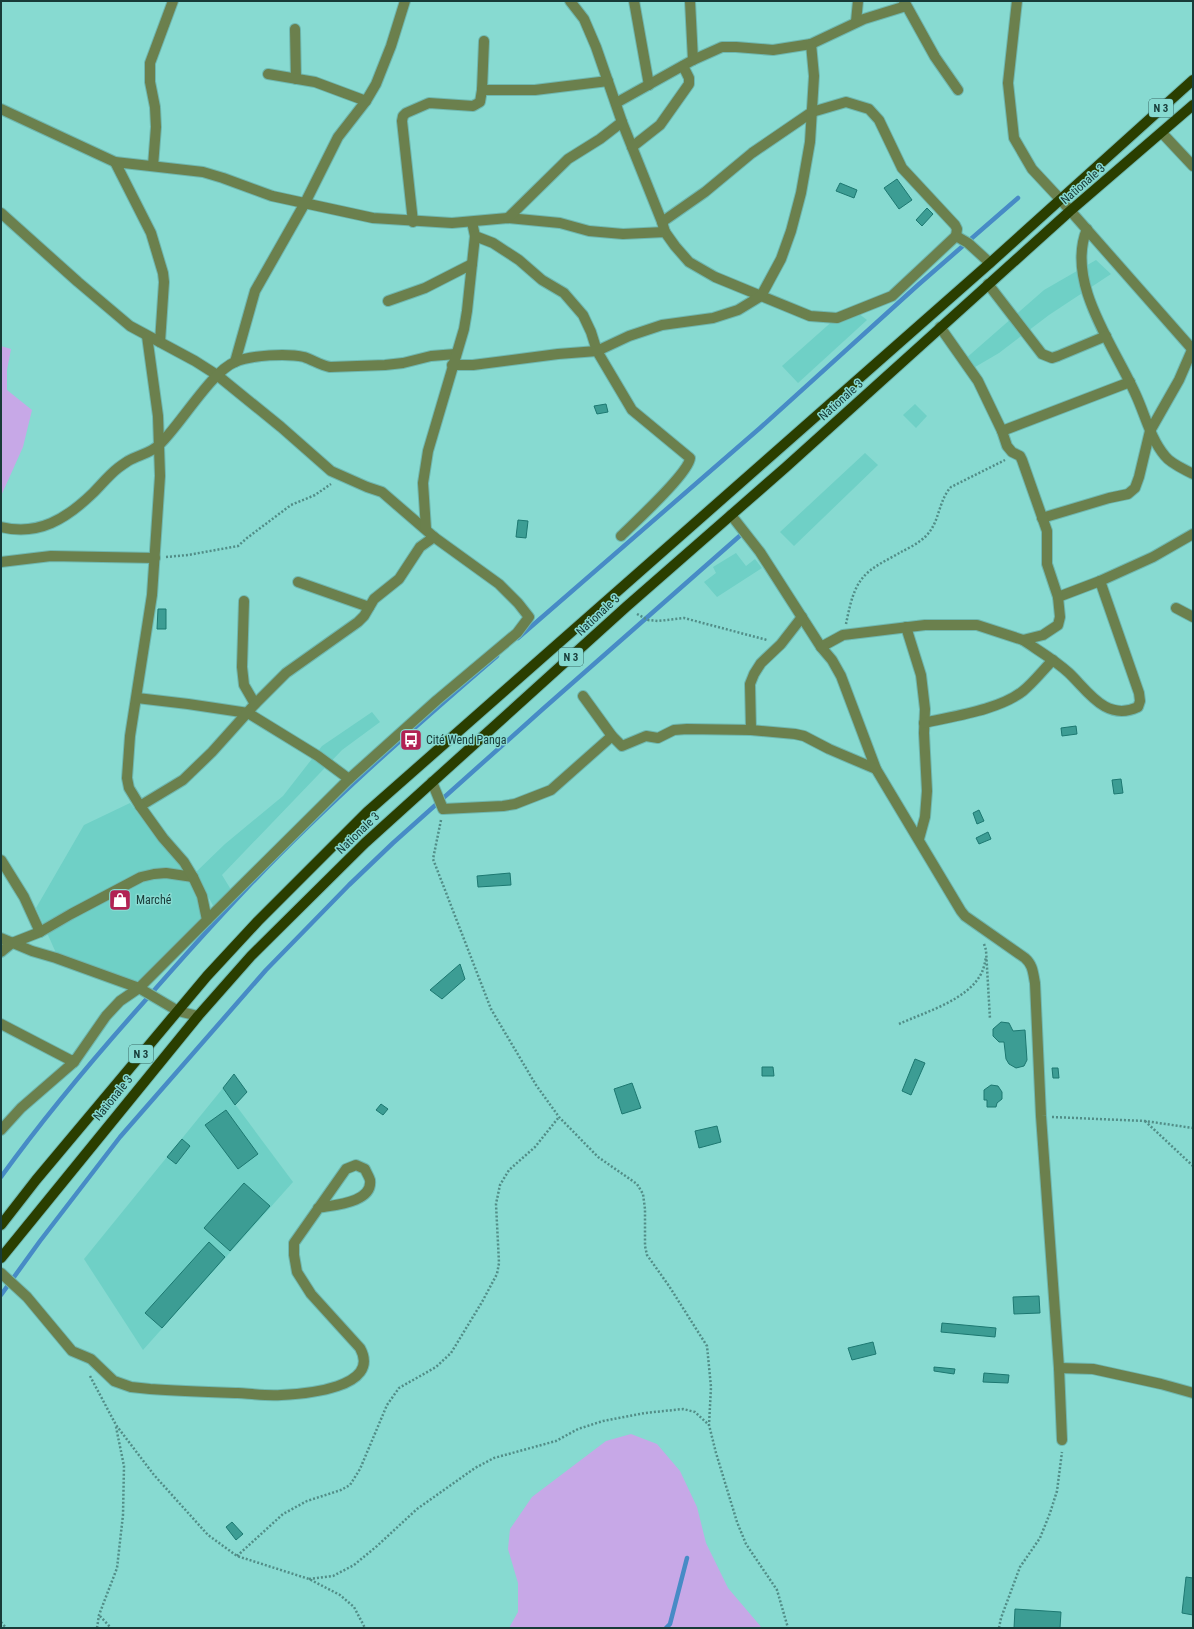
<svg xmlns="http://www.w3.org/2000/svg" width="1194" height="1629" font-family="'Roboto Condensed',sans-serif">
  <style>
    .built { fill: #6fd0c6 }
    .green { fill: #c7a8e7 }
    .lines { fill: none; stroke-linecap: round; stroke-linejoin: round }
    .stream { stroke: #478bc6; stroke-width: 4.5 }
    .building { fill: #3c9d94; stroke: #1d7871 }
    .minor-casing { stroke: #6fb7af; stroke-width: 12 }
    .major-casing { stroke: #6fb7af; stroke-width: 12 }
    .path { stroke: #518d87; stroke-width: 2.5; stroke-dasharray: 2 2; stroke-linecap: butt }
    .minor { stroke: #6b804d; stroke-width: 10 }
    .major { stroke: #2a3e00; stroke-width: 10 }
    .labels { text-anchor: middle; stroke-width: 3; stroke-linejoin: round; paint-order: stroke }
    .shield { fill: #87dad1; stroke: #396b66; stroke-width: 1 }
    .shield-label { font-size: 11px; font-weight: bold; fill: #183b38 }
    .street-label { font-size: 12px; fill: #183b38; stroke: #87dad1 }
    .poi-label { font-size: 12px; fill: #183b38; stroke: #87dad1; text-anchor: start }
  </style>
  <rect width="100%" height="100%" fill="#87dad1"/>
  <g class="built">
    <path d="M1096 260 1111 274 1049 315 999 353 970 370 964 360 1044 290Z"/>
    <path d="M854 310 867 320 798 383 782 366 836 318Z"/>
    <path d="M915 404 927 416 916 428 903 415Z"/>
    <path d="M865 453 878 465 794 546 780 532Z"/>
    <path d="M736 553 746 566 755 559 762 568 717 597 704 582 716 573 713 567Z"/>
    <path d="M372 712 380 722 342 750 222 875 233 893 215 909 195 873 225 844 283 796 322 746Z"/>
    <path d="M130 803 165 849 184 866 193 882 202 909V921L133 988 56 953 36 908 84 825Z"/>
    <path d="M223 1088 293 1182 143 1350 84 1259Z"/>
  </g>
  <g class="green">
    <path d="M1 346 11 349 7 370V390L32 410 23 447 1 496Z"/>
    <path d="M631 1434 657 1444 680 1471 697 1507 706 1543 728 1588 762 1628H509L518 1612V1583L508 1549 510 1529 532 1497 606 1441Z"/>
  </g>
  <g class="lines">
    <g class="stream">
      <path d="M518 638 760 428 918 285 1018 198"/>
      <path d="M1 1177C45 1116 93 1059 143 1003 177 964 212 925 247 888 326 805 411 730 497 656"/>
      <path d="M1 1295 40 1241 120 1137 266 970 349 885 393 843 544 708 743 533"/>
      <path d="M666 1628 670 1624 687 1558"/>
    </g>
  </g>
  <g class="building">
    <path d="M897 179 912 200 899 209 884 188Z"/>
    <path d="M840 183 857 190 854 198 836 191Z"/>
    <path d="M927 208 933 214 922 226 916 220Z"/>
    <path d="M606 404 608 412 597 414 594 406Z"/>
    <path d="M518 520 528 521 526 538 516 537Z"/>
    <path d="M158 609H166V629H157Z"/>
    <path d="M1076 726 1077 734 1062 736 1061 728Z"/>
    <path d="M1121 779 1123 793 1114 794 1112 780Z"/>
    <path d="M979 810 984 821 977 824 973 813Z"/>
    <path d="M988 832 991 839 979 844 976 838Z"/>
    <path d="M510 873 511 885 478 887 477 876Z"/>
    <path d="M460 964 465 979 442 999 430 990Z"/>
    <path d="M1001 1022 1009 1023 1013 1031 1025 1030 1027 1060 1024 1066 1016 1068 1009 1064 1006 1059 1004 1042H999L993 1036V1029Z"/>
    <path d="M915 1059 925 1063 911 1095 902 1091Z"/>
    <path d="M762 1067H773L774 1076H762Z"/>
    <path d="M1052 1068H1058L1059 1078H1053Z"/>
    <path d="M234 1074 247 1092 235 1105 223 1088Z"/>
    <path d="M632 1083 641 1108 622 1114 614 1089Z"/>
    <path d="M991 1085 998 1086 1002 1092V1099L997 1103 996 1107H987V1100H984V1090Z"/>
    <path d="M381 1104 388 1109 383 1115 376 1110Z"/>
    <path d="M226 1110 258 1154 238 1169 205 1125Z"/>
    <path d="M717 1126 721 1142 699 1148 695 1131Z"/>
    <path d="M182 1139 190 1146 176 1164 167 1157Z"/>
    <path d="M244 1183 270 1206 230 1251 204 1228Z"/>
    <path d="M209 1242 225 1257 162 1328 145 1313Z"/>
    <path d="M1039 1296 1040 1313 1014 1314 1013 1297Z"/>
    <path d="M942 1323 996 1328 995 1337 941 1332Z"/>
    <path d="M873 1342 876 1354 852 1360 848 1348Z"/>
    <path d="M934 1367 955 1369 954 1374 934 1371Z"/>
    <path d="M984 1373 1009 1375 1008 1383 983 1382Z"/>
    <path d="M232 1522 243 1534 236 1540 226 1527Z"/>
    <path d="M1186 1577 1193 1578V1615L1182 1613Z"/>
    <path d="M1015 1609 1061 1612 1060 1628H1014Z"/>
  </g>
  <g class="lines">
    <g class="minor-casing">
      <g id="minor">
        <path d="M570 1 584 19 596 47 622 122 662 222"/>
        <path d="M634 1 649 85"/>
        <path d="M690 1 693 60"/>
        <path d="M904 1 935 57 958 90"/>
        <path d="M1017 1 1008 83 1014 138 1032 169 1060 199 1193 350"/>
        <path d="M856 22 858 1"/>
        <path d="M295 29 296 79"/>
        <path d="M268 74 315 82 366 101"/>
        <path d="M482 90 484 41"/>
        <path d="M616 103 693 60 722 47H736L773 50 811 44 864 19 906 6"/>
        <path d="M1 109 115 162 203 172 223 178 272 196 373 218 452 223 508 218 560 223 589 231 623 234 665 232 675 246 689 262 715 277 810 316 837 318 892 296 956 236 968 243 990 263"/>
        <path d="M1162 133 1193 166"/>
        <path d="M632 147 660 125 689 84V78L683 66"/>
        <path d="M115 162 151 233 163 273 164 282 160 342"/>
        <path d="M153 166 156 127 155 107 150 82V63L173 1"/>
        <path d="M1 213 78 282 130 326 195 361 217 375 281 427 331 471 367 487 382 492 434 537 499 584 518 603 529 617 517 633 437 700 349 779 207 920"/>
        <path d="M508 218 568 159 600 139 622 122"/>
        <path d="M413 222 402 121 403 116 406 113 429 103 473 106 480 102 482 90H535L608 81"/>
        <path d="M472 222 475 236 493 243 519 260 542 280 564 293 583 315 591 332 597 351 632 410 690 458C689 473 634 523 621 536"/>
        <path d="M1087 229C1065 282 1114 346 1135 393 1145 414 1150 438 1165 456 1171 464 1184 469 1193 474"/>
        <path d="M665 232 662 222 705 192 752 153 812 112 846 102 869 109 879 120 902 168 955 225 957 229 956 236"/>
        <path d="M988 284 1042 354 1052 358 1058 356 1106 336"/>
        <path d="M388 301 425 288 472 264"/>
        <path d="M235 362 255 291 305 203 338 137 366 101 376 84 391 46 405 1"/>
        <path d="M452 365H473L558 354 597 351 629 336 662 325 713 318 738 310 761 296 781 259 791 231 801 193 810 142 814 76 811 44"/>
        <path d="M1002 431 1130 382"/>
        <path d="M731 515 760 552 821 647 832 660 841 676 876 769 961 911 965 916 1025 958C1033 965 1033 973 1035 983L1041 1116 1059 1368 1062 1440"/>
        <path d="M1042 518 1109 498 1128 494 1135 488 1139 477 1150 431 1179 380 1192 350"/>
        <path d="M1 527C39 536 66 519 93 493 101 485 109 475 118 468 122 465 125 463 128 461 138 455 152 453 160 444 180 425 212 371 235 362 252 355 287 353 304 357 313 360 320 365 330 367L385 365 403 363 431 356 456 354"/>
        <path d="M426 529 423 483 428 451 464 329 467 311 475 236"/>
        <path d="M1 562 51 556 155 558"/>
        <path d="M298 582 369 607"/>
        <path d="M1058 597 1100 581 1153 557 1193 534"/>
        <path d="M244 601 242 667 244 685 255 704"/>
        <path d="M1176 608 1193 617"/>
        <path d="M906 627 921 675 925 709 924 733 927 791 925 817 919 839"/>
        <path d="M1023 640C1039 651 1055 660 1069 673 1088 691 1106 722 1138 707L1140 701 1139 693 1100 581"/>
        <path d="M821 647 843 635 925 625H977L1023 640 1043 635 1058 625 1060 617 1058 597 1047 564V531L1022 460 1020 456 1012 452 1007 446 1002 431 978 381 940 327"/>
        <path d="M583 696 612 736 622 746 646 736 658 738 674 730 687 729 751 730 795 734 804 736 829 749 876 769"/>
        <path d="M137 698 188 704 248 713 318 756 349 779"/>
        <path d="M924 723C954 716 999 710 1023 691 1034 682 1043 670 1053 660"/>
        <path d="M751 730 750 684 754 674 761 663 781 644 802 617"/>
        <path d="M432 782 443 809 503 806 515 804 551 790 612 736"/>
        <path d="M140 806 183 780 212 752 255 704 286 673 358 622 364 616 374 599 399 579 420 547 434 537"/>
        <path d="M1 860 24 897 40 932"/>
        <path d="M1 938 32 951 56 958 139 988 178 1011 198 1016"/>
        <path d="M1 952 12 943 40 932 71 914 141 877 154 874 166 873 193 877"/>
        <path d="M1 1024 74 1062 106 1016 120 1001 139 988 207 920 202 896 193 877 184 862 163 838 140 806 129 788 127 778 130 736 152 595 160 476 158 416 147 336"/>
        <path d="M1 1130 21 1108 74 1062"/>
        <path d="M1 1273 27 1297 72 1351 91 1359 114 1381 131 1387 150 1389C179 1391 209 1392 238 1393 252 1394 267 1396 281 1395 304 1394 382 1388 360 1348L311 1294 297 1272 294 1255V1243L346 1169 356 1165 365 1169C366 1172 369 1176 370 1180 373 1203 333 1205 318 1208"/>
        <path d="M1059 1368 1093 1369 1161 1384 1193 1393"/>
      </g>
    </g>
    <g class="major-casing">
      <g id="major">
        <path d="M1 1225 36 1180 207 976 258 921 367 812 990 263 1193 80"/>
        <path d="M1 1258 198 1016 251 956 365 843 626 607 786 467 1070 211 1193 105"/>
      </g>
    </g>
    <g class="path">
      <path d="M166 557 188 555 238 546 247 538 291 505 315 495 331 484"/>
      <path d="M637 614 648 620 658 621 684 618 767 640"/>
      <path d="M846 624C849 610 852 592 861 580 870 567 888 560 901 552 909 548 919 543 926 536 940 522 938 501 951 487L1005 460"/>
      <path d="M441 820 433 859 491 1009 536 1085 559 1117 598 1157 637 1184 643 1194 645 1209V1246L647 1255 669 1286 707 1346 711 1387 709 1425 716 1453 737 1522 746 1544 777 1590 788 1628"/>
      <path d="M984 944 986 950 990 1019"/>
      <path d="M899 1024C925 1012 969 1000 982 972 984 968 985 962 986 957"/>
      <path d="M1052 1117 1145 1121 1193 1128"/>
      <path d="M1145 1121 1193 1166"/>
      <path d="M90 1376 116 1425 154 1475 208 1535 237 1556 309 1579 340 1595 354 1607 365 1628"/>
      <path d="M237 1556 283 1514 307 1501 341 1490 350 1485 360 1469 387 1405 399 1388 436 1367 451 1353 482 1302 497 1274 499 1263 496 1204 500 1185 509 1170 535 1147 559 1117"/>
      <path d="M309 1579 333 1576 354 1565 377 1546 417 1509 475 1468 494 1458 556 1441 578 1429 603 1421 645 1413 683 1409 695 1412 709 1425"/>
      <path d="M100 1616 111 1628"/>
      <path d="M1 1622 6 1628"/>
      <path d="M97 1628 99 1615 117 1568 123 1515 124 1466 116 1427"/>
      <path d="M999 1628 1001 1618 1020 1567 1040 1538 1050 1513 1057 1491 1062 1452"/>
    </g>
    <use href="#minor" class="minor"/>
    <use href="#major" class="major"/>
  </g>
  <defs>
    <g id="bus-square" transform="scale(1.15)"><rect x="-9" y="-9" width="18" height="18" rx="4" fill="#b22253" stroke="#87dad1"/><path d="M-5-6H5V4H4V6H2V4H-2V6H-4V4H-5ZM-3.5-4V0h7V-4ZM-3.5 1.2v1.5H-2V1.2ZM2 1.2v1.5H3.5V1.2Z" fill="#fff"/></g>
    <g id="shop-square" transform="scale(1.15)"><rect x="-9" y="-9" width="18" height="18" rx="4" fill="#b22253" stroke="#87dad1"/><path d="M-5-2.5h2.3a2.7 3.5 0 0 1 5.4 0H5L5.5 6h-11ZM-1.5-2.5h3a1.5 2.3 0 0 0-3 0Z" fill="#fff"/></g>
  </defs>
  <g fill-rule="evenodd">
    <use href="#bus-square" x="411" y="740"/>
    <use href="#shop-square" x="120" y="900"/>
  </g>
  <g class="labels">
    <g class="shield">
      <rect x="1149" y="99" width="24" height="18" rx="3"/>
      <rect x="559" y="648" width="24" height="18" rx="3"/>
      <rect x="129" y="1045" width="24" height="18" rx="3"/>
    </g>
    <g class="shield-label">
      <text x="1161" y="112">N 3</text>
      <text x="571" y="661">N 3</text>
      <text x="141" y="1058">N 3</text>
    </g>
    <g class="street-label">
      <text transform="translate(1083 184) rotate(-41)" y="4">Nationale 3</text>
      <text transform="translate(841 400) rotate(-42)" y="4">Nationale 3</text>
      <text transform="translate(598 615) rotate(-43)" y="4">Nationale 3</text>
      <text transform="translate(358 833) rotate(-44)" y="4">Nationale 3</text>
      <text transform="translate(113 1098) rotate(-51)" y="4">Nationale 3</text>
    </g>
    <g class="poi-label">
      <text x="426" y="744">Cité Wend Panga</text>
      <text x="136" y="904">Marché</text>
    </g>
  </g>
  <rect width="1194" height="1629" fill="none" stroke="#183b38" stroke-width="4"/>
</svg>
